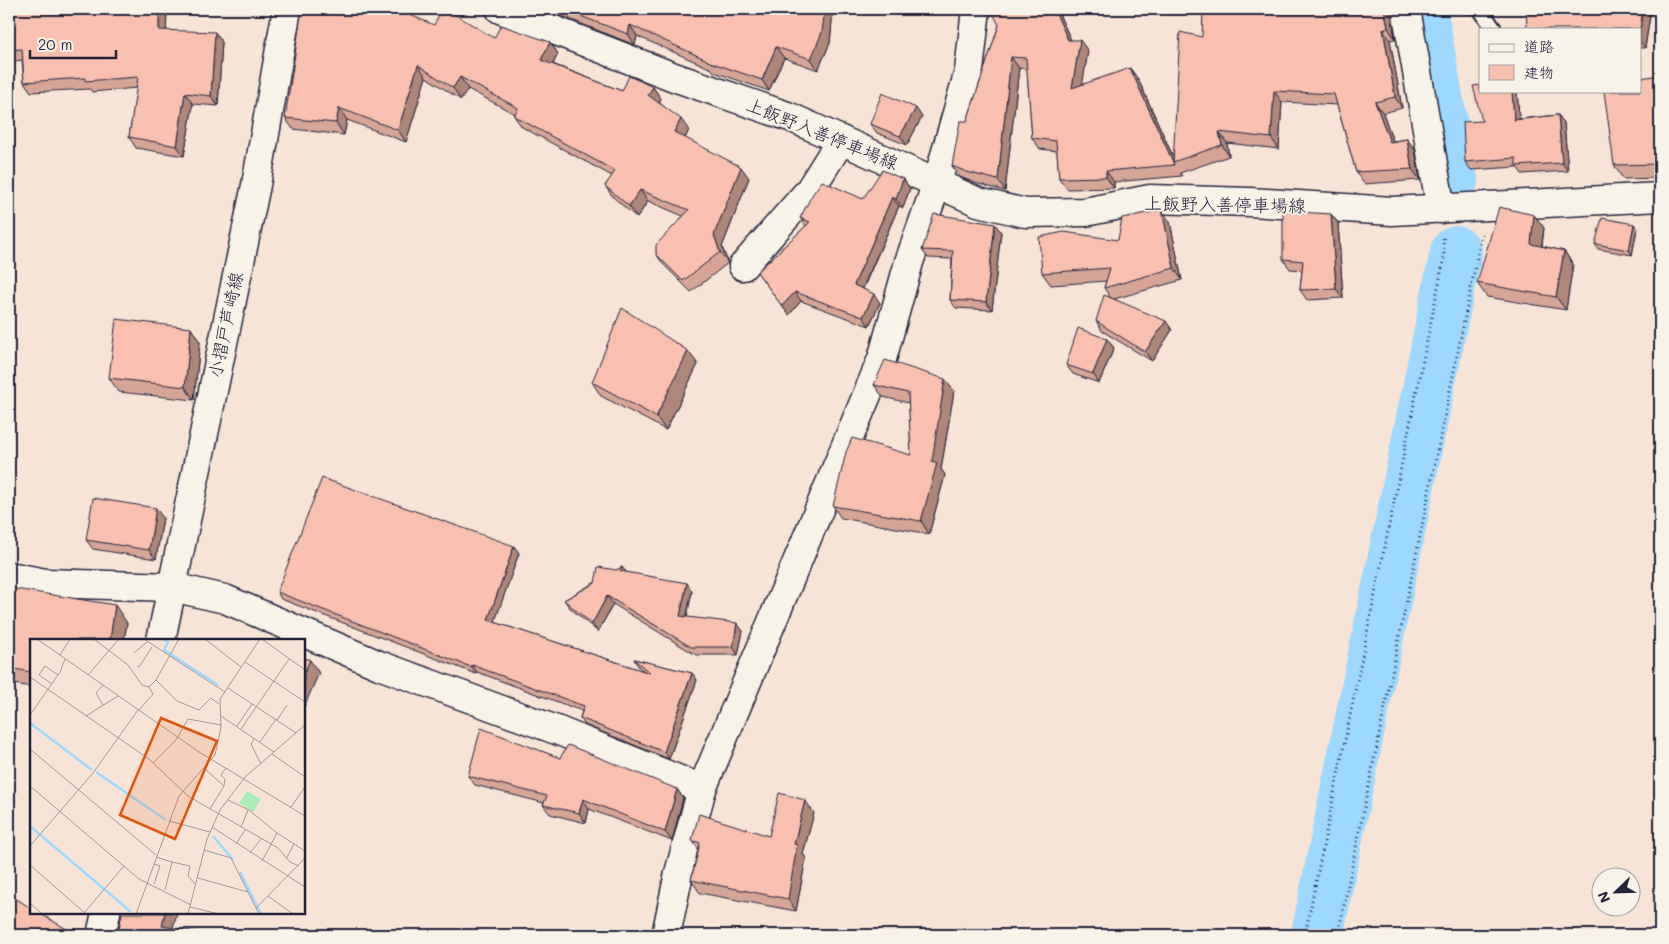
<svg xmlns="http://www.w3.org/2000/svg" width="1669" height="944" font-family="Mali,'Klee One',sans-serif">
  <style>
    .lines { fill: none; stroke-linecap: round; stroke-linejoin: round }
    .river { stroke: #9dd8fe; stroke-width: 52 }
    .lane-casing { stroke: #22223b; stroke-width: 18 }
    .street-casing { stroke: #22223b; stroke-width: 31 }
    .secondary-casing { stroke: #22223b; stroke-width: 31 }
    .path { stroke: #22223b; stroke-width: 3; stroke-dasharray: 1 4; stroke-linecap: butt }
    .lane { stroke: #f7f3e8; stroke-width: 14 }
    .street { stroke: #f7f3e8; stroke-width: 28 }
    .secondary { stroke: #f7f3e8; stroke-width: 28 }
    .wall { fill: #d6a596; stroke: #22223b }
    .shaded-wall { fill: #ae867a; stroke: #22223b }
    .building { fill: #f9c0af; stroke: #22223b }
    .labels { text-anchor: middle; stroke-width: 4; stroke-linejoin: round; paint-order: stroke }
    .street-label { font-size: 18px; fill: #22223b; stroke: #f7f3e8 }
    .inset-river { fill: none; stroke: #9dd8fe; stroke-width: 2.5 }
    .inset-road { fill: none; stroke: #a29699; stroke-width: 1 }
    .view { fill: #de560e; fill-opacity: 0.15; stroke: #de560e; stroke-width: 2.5 }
    .inset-edge { fill: none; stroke: #22223b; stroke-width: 2.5 }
  </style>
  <rect width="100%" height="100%" fill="#f8e4d7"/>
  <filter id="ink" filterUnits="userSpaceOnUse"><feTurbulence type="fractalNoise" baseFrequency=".02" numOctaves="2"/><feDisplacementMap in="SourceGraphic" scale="10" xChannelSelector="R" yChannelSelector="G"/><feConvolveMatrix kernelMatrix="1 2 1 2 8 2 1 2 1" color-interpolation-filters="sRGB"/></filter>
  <g filter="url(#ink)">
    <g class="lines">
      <g class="river">
        <path d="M1421 9 1452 180"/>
        <path d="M1317 935 1456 252"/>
      </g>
      <g class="lane-casing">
        <path id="lane" d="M1480 9 1494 29"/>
      </g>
      <g class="street-casing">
        <g id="street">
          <path d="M1406 9 1441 209"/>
          <path d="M743 266 809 191 841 140"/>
          <path d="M9 576 46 583 172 587 225 599 379 665 559 731 702 789"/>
          <path d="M666 935 679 873 702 789 882 359 909 262 937 183 969 71 976 9"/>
        </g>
      </g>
      <g class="secondary-casing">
        <g id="secondary">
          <path d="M500 9 674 77 790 117 978 202 1025 213 1085 212 1150 199 1250 202 1392 211 1660 197"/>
          <path d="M161 640 256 185 287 9"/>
          <path d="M101 935 106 913"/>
        </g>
      </g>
      <g class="path">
        <path d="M1305 935 1444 258 1443 235"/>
        <path d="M1338 935 1482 234"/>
      </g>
      <use href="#lane" class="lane"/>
      <use href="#street" class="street"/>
      <use href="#secondary" class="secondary"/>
    </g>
    <g class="wall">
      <path d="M9 9H167L166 30 222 42 218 106 193 104 184 156 136 148 129 137 137 88 92 92 90 89 31 92 24 82 22 60 9 62Z"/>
      <path d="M548 9H833L830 43 818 70 784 58 769 91 714 72 712 69 637 36 635 45 559 15Z"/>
      <path d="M996 9H1072L1059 14 1071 40 1088 51 1082 84 1138 79 1173 156 1202 37 1391 12 1395 39 1390 40 1402 108 1383 113 1393 141 1407 139 1415 150 1420 180 1364 184 1356 172 1337 105 1282 102 1279 149 1227 143 1229 156 1180 173 1182 176 1114 182V188L1067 189 1059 178 1057 151 1040 149 1032 138 1027 69 1019 68 1005 191 975 183 960 177 952 166 999 25Z"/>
      <path d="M1651 9 1645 48H1640V29L1527 27Z"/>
      <path d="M434 25 494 38 550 42 558 54 553 64 622 91 653 87 661 99 659 102 689 130 685 138 749 178 722 247 728 263 691 292 664 265 656 254 683 216 648 201 637 218 613 197 605 186 612 176 522 127 514 116 515 114 468 89 461 100 426 77 406 142 347 120 344 135 293 129 285 118Z"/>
      <path d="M1660 75V178L1623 179 1614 165Z"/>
      <path d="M1480 91H1517L1519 119 1558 115 1564 123 1568 171 1522 174 1517 167 1471 170 1465 162 1482 121Z"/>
      <path d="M922 117 907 145 877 133 870 124Z"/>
      <path d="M903 179 910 188 903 208 899 206 863 289 880 303 869 326 801 301 789 315 757 272 806 226 800 218 863 199Z"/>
      <path d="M1331 214 1338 223 1343 298 1307 300 1300 290 1302 270 1290 269 1283 259Z"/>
      <path d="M1534 215 1544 228 1542 246 1564 251 1573 264 1566 310 1487 297 1477 283Z"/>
      <path d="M1170 222 1182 280 1114 299 1172 330 1152 361 1102 331 1096 321 1111 298 1104 288 1106 281 1051 285 1042 273 1118 240Z"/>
      <path d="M1634 224 1637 229 1632 255 1598 249 1595 244Z"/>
      <path d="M1001 232 992 310 956 308 950 300 952 259 928 258 922 250Z"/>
      <path d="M1107 339 1114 348 1099 383 1073 374 1066 365Z"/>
      <path d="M200 342 194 400 119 392 109 378Z"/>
      <path d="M698 364 666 430 601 396 592 382Z"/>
      <path d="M874 385 954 391 941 469 945 475 929 534 841 518 833 506 911 455 909 403 883 397Z"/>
      <path d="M163 518 156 559 93 549 86 540Z"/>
      <path d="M519 553 494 622 644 671 638 666 634 659 692 673 697 680 669 759 585 725 580 718 582 711 477 672 476 674 281 599 277 592Z"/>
      <path d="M622 567 626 572 692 591 687 617 743 631 738 655H696L613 604 598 632 570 608 564 600Z"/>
      <path d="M9 588 127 623 124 640H31V687L9 683Z"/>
      <path d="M560 758 677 789 683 798 672 841 589 809 586 823 550 814 543 805 544 803 475 785 468 776Z"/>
      <path d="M814 813 803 854 806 858 796 911 700 893 691 880 698 849 692 840 769 836Z"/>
    </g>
    <g class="shaded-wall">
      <path d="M159 9H167L166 40 159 30Z"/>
      <path d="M825 9H833L830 43 818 70 811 59Z"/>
      <path d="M1054 9H1055L1059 14 1076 51 1068 40Z"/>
      <path d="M1384 9H1391V12L1395 39 1388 28Z"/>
      <path d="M1643 9H1651L1645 48 1640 41V29Z"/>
      <path d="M630 25 637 36 635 45 628 34Z"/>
      <path d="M1383 29 1390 40 1402 108 1395 97Z"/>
      <path d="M215 32 222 42 218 106 211 96Z"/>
      <path d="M1080 40 1088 51 1080 99 1072 88Z"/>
      <path d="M550 42 558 54 549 71 541 60Z"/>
      <path d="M776 47 784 58 769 91 762 80Z"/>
      <path d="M1011 57 1019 68 1005 191 998 180Z"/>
      <path d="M418 65 426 77 406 142 398 130Z"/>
      <path d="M1130 68 1138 79 1175 161 1173 162Z"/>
      <path d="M460 77 468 89 461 100 453 88Z"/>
      <path d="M653 87 661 99 656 106 648 95Z"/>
      <path d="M1274 91 1282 102 1279 149 1271 138Z"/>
      <path d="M1512 91H1517L1520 127 1514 120Z"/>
      <path d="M185 93 193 104 184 156 177 146Z"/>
      <path d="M1375 102 1383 113 1397 153 1390 142Z"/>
      <path d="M339 108 347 120 344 135 336 123Z"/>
      <path d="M916 108 922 117 907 145 900 136Z"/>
      <path d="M1558 115 1564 123 1568 171 1562 163Z"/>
      <path d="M681 119 689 130 682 144 674 132Z"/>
      <path d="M1219 132 1227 143 1229 156 1222 145Z"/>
      <path d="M1407 139 1415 150 1420 180 1412 169Z"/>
      <path d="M741 167 749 178 722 247 728 263 720 252 714 235Z"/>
      <path d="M1106 171 1114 182V188L1106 177Z"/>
      <path d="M903 179 910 188 903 208 896 199Z"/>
      <path d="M640 190 648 201 637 218 629 206Z"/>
      <path d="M892 197 899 206 860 294 854 285Z"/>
      <path d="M1162 210 1170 222 1182 280 1174 268Z"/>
      <path d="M1331 214 1338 223 1343 298 1336 289Z"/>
      <path d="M1534 215 1544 228 1540 257 1531 244Z"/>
      <path d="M995 224 1001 232 992 310 986 302Z"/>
      <path d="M1634 224 1637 229 1632 255 1629 250Z"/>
      <path d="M1564 251 1573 264 1566 310 1556 297Z"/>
      <path d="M795 292 801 301 789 315 782 306Z"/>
      <path d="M874 294 880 303 869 326 863 317Z"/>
      <path d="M1166 321 1172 330 1152 361 1145 352Z"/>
      <path d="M191 328 200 342 194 400 185 387Z"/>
      <path d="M1107 339 1114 348 1099 383 1093 374Z"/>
      <path d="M688 351 698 364 666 430 656 417Z"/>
      <path d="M945 379 954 391 941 469 945 475 929 534 921 521Z"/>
      <path d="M156 508 163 518 156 559 149 550Z"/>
      <path d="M514 546 519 553 493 627 488 620Z"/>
      <path d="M622 567 628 575 620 571Z"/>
      <path d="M687 583 692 591 685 624 680 616Z"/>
      <path d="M607 596 613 604 598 632 592 624Z"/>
      <path d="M115 605 127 623 124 640H110Z"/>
      <path d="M737 623 743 631 738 655 733 647Z"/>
      <path d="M310 660 319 673 304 707V673Z"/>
      <path d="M472 665 477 672 476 674 471 667Z"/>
      <path d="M692 673 697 680 669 759 664 752Z"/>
      <path d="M677 789 683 798 672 841 665 832Z"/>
      <path d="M583 799 589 809 586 823 579 813Z"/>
      <path d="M805 800 814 813 803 854 806 858 796 911 788 899 794 844Z"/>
      <path d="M9 839 12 844 9 852Z"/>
      <path d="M165 913H177L171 935 162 926Z"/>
    </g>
    <g class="building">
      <path d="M9 9H159V30L215 32 211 96 185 93 177 146 129 137 138 77 85 81V78L24 82 22 49 9 50Z"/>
      <path d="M302 9H381L385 10 386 9H396L434 25 442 9H446L494 38 501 25 550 42 541 60 622 91 629 76 653 87 648 95 681 119 674 132 741 167 714 235 720 252 683 281 656 254V245L689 210 640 190 629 206 605 186 615 171 514 116 518 108 460 77 453 88 418 65 398 130 339 108 336 123 285 118Z"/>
      <path d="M562 9H825L822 32 811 59 776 47 762 80 707 61V60L630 25 628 34Z"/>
      <path d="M996 9H1054L1068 40H1080L1072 88 1130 68 1173 162 1180 32 1202 37 1203 9H1384L1388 28 1383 29 1395 97 1375 102 1390 142 1407 139 1412 169 1356 172 1334 94 1274 91 1271 138 1219 132 1222 145 1173 162 1174 165 1106 171V177L1059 178 1056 141 1032 138 1026 58 1011 57 998 180 967 172 952 166 960 121H967L999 25 992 11Z"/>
      <path d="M1526 9H1643L1640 29H1520L1527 27Z"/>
      <path d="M1660 75V164L1614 165 1604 91H1640V78Z"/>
      <path d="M1480 85V91H1512L1514 120 1558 115 1562 163 1516 166V158L1465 162 1463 122 1482 121 1473 86Z"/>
      <path d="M882 93 916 108 900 136 870 124Z"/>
      <path d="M882 170 903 179 896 199 892 197 854 285 874 294 863 317 795 292 782 306 757 272 810 222 800 218 812 195 822 181 863 199Z"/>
      <path d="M1499 207 1534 215 1531 244 1564 251 1556 297 1477 283Z"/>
      <path d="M1162 210 1174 268 1104 288 1110 268 1042 273 1039 237 1064 232 1118 240 1122 218Z"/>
      <path d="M1283 211 1331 214 1336 289 1300 290 1303 261 1283 259Z"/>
      <path d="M934 214 995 224 986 302 950 300 953 251 922 250Z"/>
      <path d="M1602 218 1634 224 1629 250 1595 244Z"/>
      <path d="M1104 295 1166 321 1145 352 1096 321Z"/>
      <path d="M622 308 688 351 656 417 592 382Z"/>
      <path d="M116 319 191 328 185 387 109 378Z"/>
      <path d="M1078 328 1107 339 1093 374 1066 365Z"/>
      <path d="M885 360 945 379 932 461 937 463 921 521 833 506 846 452 852 438 911 455 908 393 874 385Z"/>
      <path d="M322 478 514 546 488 620 650 673 634 659 692 673 664 752 580 718 584 706 472 665 471 667 277 592Z"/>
      <path d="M93 498 156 508 149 550 86 540Z"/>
      <path d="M598 567 616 570 622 567 620 571 687 583 680 616 737 623 733 647H691L607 596 592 624 564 600 595 583Z"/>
      <path d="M9 588 115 605 110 640H31V672L9 668Z"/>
      <path d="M304 658 310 660 304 673Z"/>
      <path d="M481 728 560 758 568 745 677 789 665 832 583 799 579 813 543 805 547 796 468 776Z"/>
      <path d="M779 793 805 800 794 844 797 845 788 899 691 880 700 843 692 840 699 814 769 836Z"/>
      <path d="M10 895 31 908V913H39L72 932 70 935H9V898Z"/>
      <path d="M122 913H165L162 926 201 933 200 935H118Z"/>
    </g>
  </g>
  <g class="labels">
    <g class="street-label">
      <text transform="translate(822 134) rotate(22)" y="6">上飯野入善停車場線</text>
      <text transform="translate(1225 205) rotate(1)" y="6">上飯野入善停車場線</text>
      <text transform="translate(226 325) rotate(-78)" y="6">小摺戸芦崎線</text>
    </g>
  </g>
  <g transform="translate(30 639)">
    <rect width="275" height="275" fill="#f8e4d7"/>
    <path d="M217 152 231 160 223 173 209 164Z" fill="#a9ecb5"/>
    <path class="inset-river" d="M133 0 138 3 134 11 188 46M0 84 62 131M66 133 136 181M0 187 101 273M183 197 203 221M210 233 231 275"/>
    <path class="inset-road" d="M7 0 169 113 275 177M64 0 98 26 112 46 119 48 126 41 147 62 169 71 181 59 189 65M114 0 195 53M175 0 211 28M232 0 275 31M104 14 117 3M30 16 40 0M215 23 275 63M107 27 109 28 122 8M58 36 89 0M0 38 119 120 158 157 248 209 260 223 269 227M126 41 149 0M22 45 9 36 15 27 28 36M73 46 66 54 73 66M198 49 266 94M109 71 123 55 119 48M0 76 30 33 35 20M56 77 88 57M191 77 244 113M247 81 257 66M207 87 222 65M211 90 259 20M224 100 221 105 231 125M230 103 246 80M0 110 126 216M242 115 275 138M123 124 146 101 158 80 191 86M175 130 194 147 180 170M0 147 109 240 161 266M194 147 195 140 191 136 196 129M198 161 219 171 247 194 232 222M261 168 275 148M139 182 180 193M182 188 275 248M211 188 218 171M247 194 275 212M206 205 215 191M0 207 63 134 108 71M220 214 231 200M126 218 142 223 135 251M256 220 264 205M142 223 160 227 158 237 166 246M0 226 56 275M168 239 218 253 201 219 174 211M124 245 130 227 124 225M218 253 226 269M238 257 263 275M0 264 12 275M160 268 189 275M54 274 94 227M106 275 149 157 185 116 191 88 190 60 230 0M158 275 177 200 190 171 215 138 275 86M229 275 226 269 275 219"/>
    <path class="view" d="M131 79 187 102 145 200 90 176Z"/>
    <rect width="275" height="275" class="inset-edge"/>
  </g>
  <rect width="1669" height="944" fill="none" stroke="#f7f3e8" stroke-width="30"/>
  <rect x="15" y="15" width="1639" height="914" fill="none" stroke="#22223b" stroke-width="2" filter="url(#ink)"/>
  <rect x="1479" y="28" width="162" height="65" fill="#f7f3e8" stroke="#a29fa3"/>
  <rect x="1489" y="44" width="25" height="8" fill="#f7f3e8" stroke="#a29fa3"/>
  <text x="1524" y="52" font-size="15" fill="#22223b">道路</text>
  <rect x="1489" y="65" width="25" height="15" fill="#f9c0af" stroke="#a29fa3"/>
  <text x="1524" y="78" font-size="15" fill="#22223b">建物</text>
  <g transform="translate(1616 892) rotate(247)"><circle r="24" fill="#f7f3e8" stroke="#a29fa3"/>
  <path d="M0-4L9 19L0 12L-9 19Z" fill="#22223b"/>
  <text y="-8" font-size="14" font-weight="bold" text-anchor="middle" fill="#22223b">N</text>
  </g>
  <path d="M30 50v8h86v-8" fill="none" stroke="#22223b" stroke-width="2.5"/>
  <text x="38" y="50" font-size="15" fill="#22223b" stroke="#f7f3e8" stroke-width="4" paint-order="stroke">20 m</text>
</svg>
